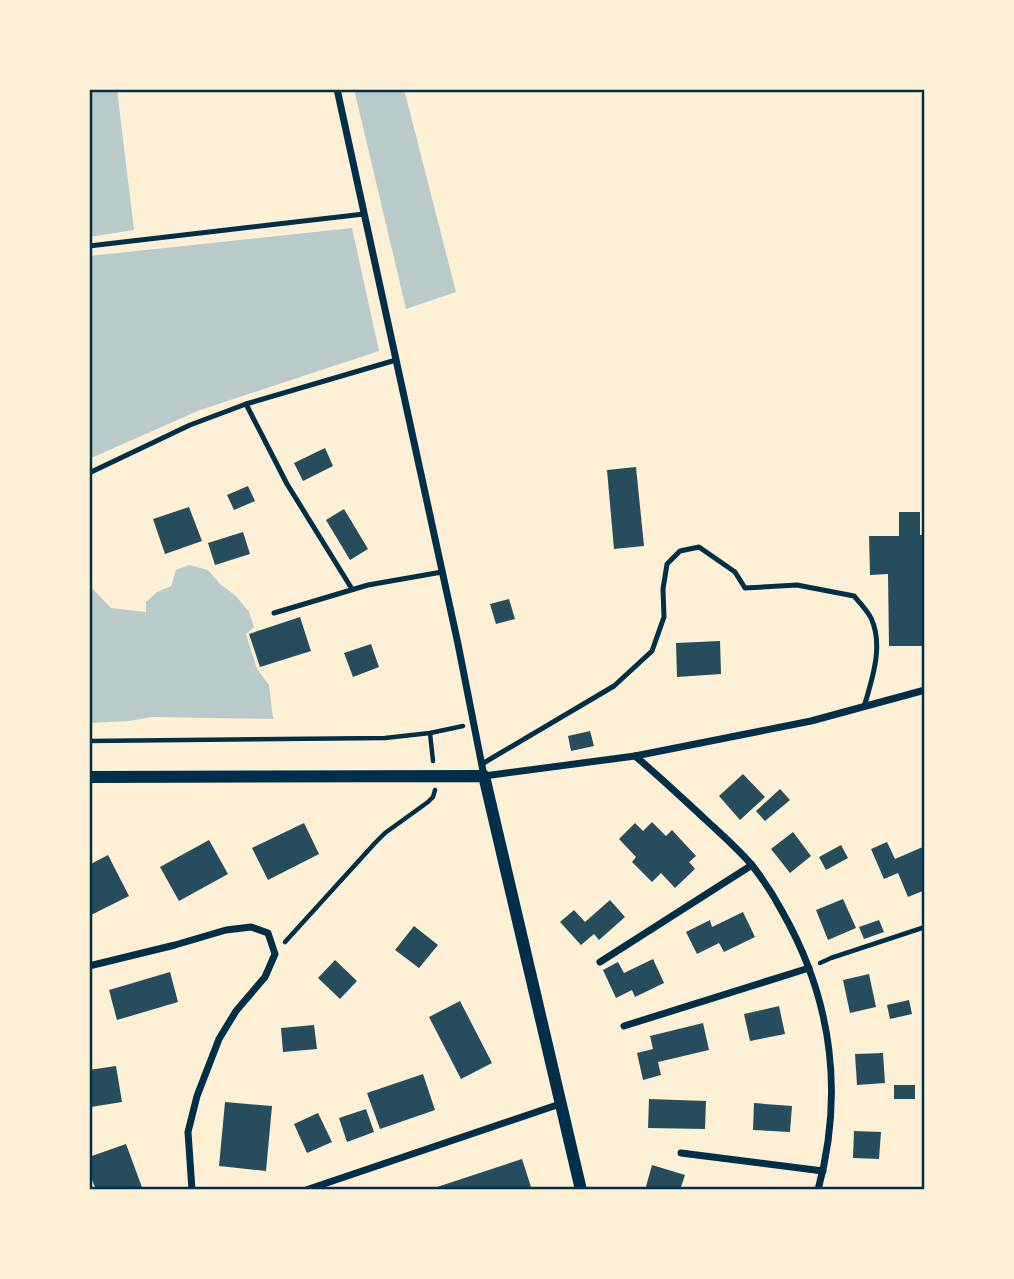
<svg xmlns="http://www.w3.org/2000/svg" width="1014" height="1279" font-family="'PT Sans Narrow',sans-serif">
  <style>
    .green { fill: #b9caca }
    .building { fill: #264d5e }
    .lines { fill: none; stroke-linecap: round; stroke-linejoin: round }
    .path { stroke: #003049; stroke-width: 4.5 }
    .service { stroke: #003049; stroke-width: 5 }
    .minor { stroke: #003049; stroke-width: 7 }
    .tertiary { stroke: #003049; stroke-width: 12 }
    .neatline { fill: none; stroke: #003049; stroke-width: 2.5 }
  </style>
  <rect width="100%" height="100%" fill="#fdf0d5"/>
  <g class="green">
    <path d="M89 89H117L134 230 89 237Z"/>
    <path d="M354 89H404L456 292 406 309Z"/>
    <path d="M352 228 379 351 200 410 89 459V256Z"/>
    <path d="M189 565 208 570 220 584 236 596 249 612 254 627 246 634 257 669 269 685 273 719 152 717 130 721 89 723V585L111 608 146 612V602L157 592 171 586 176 570Z"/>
  </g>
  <g class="building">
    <path d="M325 448 333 466 303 481 294 463Z"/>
    <path d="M636 467 644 546 614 549 607 470Z"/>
    <path d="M248 486 255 501 234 510 227 495Z"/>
    <path d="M189 507 202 541 165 554 153 519Z"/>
    <path d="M344 509 368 549 350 560 326 520Z"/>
    <path d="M899 512H920V535H925V646H889L888 574 870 575 869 536H899Z"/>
    <path d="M243 532 250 554 215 565 208 543Z"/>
    <path d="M509 599 515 619 496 624 490 604Z"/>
    <path d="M300 617 311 651 260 667 249 634Z"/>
    <path d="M720 641 721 674 677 677 676 643Z"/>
    <path d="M371 644 379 667 353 677 344 653Z"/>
    <path d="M590 731 594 746 571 751 568 736Z"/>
    <path d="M743 774 765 797 740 820 719 796Z"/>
    <path d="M780 789 790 800 765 821 756 811Z"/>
    <path d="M652 822 666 836 672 830 696 856 689 862 695 869 675 888 661 873 652 882 632 862 636 857 619 839 635 823 643 831Z"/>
    <path d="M304 823 319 854 268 880 252 848Z"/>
    <path d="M793 832 811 856 790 873 771 849Z"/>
    <path d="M209 840 228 874 179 901 160 867Z"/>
    <path d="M887 842 895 859 925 846V890L908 897 898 873 884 879 871 849Z"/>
    <path d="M841 845 848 858 826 870 819 857Z"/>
    <path d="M108 855 129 896 89 916V865Z"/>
    <path d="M843 899 856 928 828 940 816 910Z"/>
    <path d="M610 900 625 917 599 940 594 934 581 945 560 922 574 910 585 922Z"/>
    <path d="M743 912 755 937 724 952 719 943 697 954 686 932 710 920 712 927Z"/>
    <path d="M879 920 884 932 864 939 859 927Z"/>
    <path d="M414 926 438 945 419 968 395 950Z"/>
    <path d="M653 959 664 983 635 997 632 990 616 998 603 970 618 962 624 973Z"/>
    <path d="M335 960 357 981 340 999 318 978Z"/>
    <path d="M170 972 178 1002 117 1020 109 990Z"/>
    <path d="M869 974 876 1007 850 1013 843 980Z"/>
    <path d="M909 1000 912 1014 890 1019 887 1005Z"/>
    <path d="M460 1001 492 1063 461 1079 429 1017Z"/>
    <path d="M779 1006 785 1034 750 1041 744 1014Z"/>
    <path d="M703 1023 709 1050 658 1062 661 1075 643 1080 637 1053 653 1049 650 1036Z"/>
    <path d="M314 1025 317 1049 283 1052 281 1028Z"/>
    <path d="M883 1053 885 1083 857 1085 855 1054Z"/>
    <path d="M116 1066 122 1102 91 1107 89 1093V1070Z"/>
    <path d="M423 1074 435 1110 380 1129 367 1093Z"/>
    <rect x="894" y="1085" width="21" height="14"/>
    <path d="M649 1099 706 1101 705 1129 648 1128Z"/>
    <path d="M225 1102 272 1106 266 1171 219 1166Z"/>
    <path d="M754 1103 792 1106 790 1132 753 1130Z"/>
    <path d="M366 1109 374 1132 347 1142 339 1118Z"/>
    <path d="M318 1113 332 1142 307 1153 294 1124Z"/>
    <path d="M854 1131 881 1132 879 1159 853 1158Z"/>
    <path d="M126 1144 143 1190H96L89 1172V1157Z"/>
    <path d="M522 1159 532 1190H437V1187Z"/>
    <path d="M652 1165 685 1175 680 1190H645Z"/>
  </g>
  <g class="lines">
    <g class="path">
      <path d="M430 733 433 761"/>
      <path d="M89 741 385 738 430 733 463 726"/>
      <path d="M285 942 375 843 385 833 428 802 433 797 435 790"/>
      <path d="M820 963 831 958 925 927"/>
    </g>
    <g class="service">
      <path d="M89 246 364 214"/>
      <path d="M246 404 287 484 352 589"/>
      <path d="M89 473 190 425 246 404 396 360"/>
      <path d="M274 613 368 585 442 572"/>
      <path d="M482 764 614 686 652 651 664 617 663 589 667 564 680 551 699 547 735 572 745 588 797 585 854 596C860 603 867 610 871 618 884 646 872 679 864 707"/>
    </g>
    <g class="minor">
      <path d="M337 89 458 644 484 776 635 756 811 721 925 690"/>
      <path d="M635 756C659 776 682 798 706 820 721 834 737 848 751 864 763 879 774 896 783 913 832 1000 844 1094 818 1190"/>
      <path d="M600 962 752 865"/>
      <path d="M89 966 175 945 226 930 251 927 268 933 275 954 265 977 236 1011 219 1039 197 1096 188 1132 192 1190"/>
      <path d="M624 1026 809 968"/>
      <path d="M681 1153 823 1171"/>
      <path d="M306 1190 560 1104"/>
    </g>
    <path class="tertiary" d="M89 777 484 776 581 1190"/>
  </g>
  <rect width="1014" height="1279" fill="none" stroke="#fdf0d5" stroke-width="182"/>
  <rect x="91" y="91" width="832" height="1097" class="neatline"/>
</svg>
